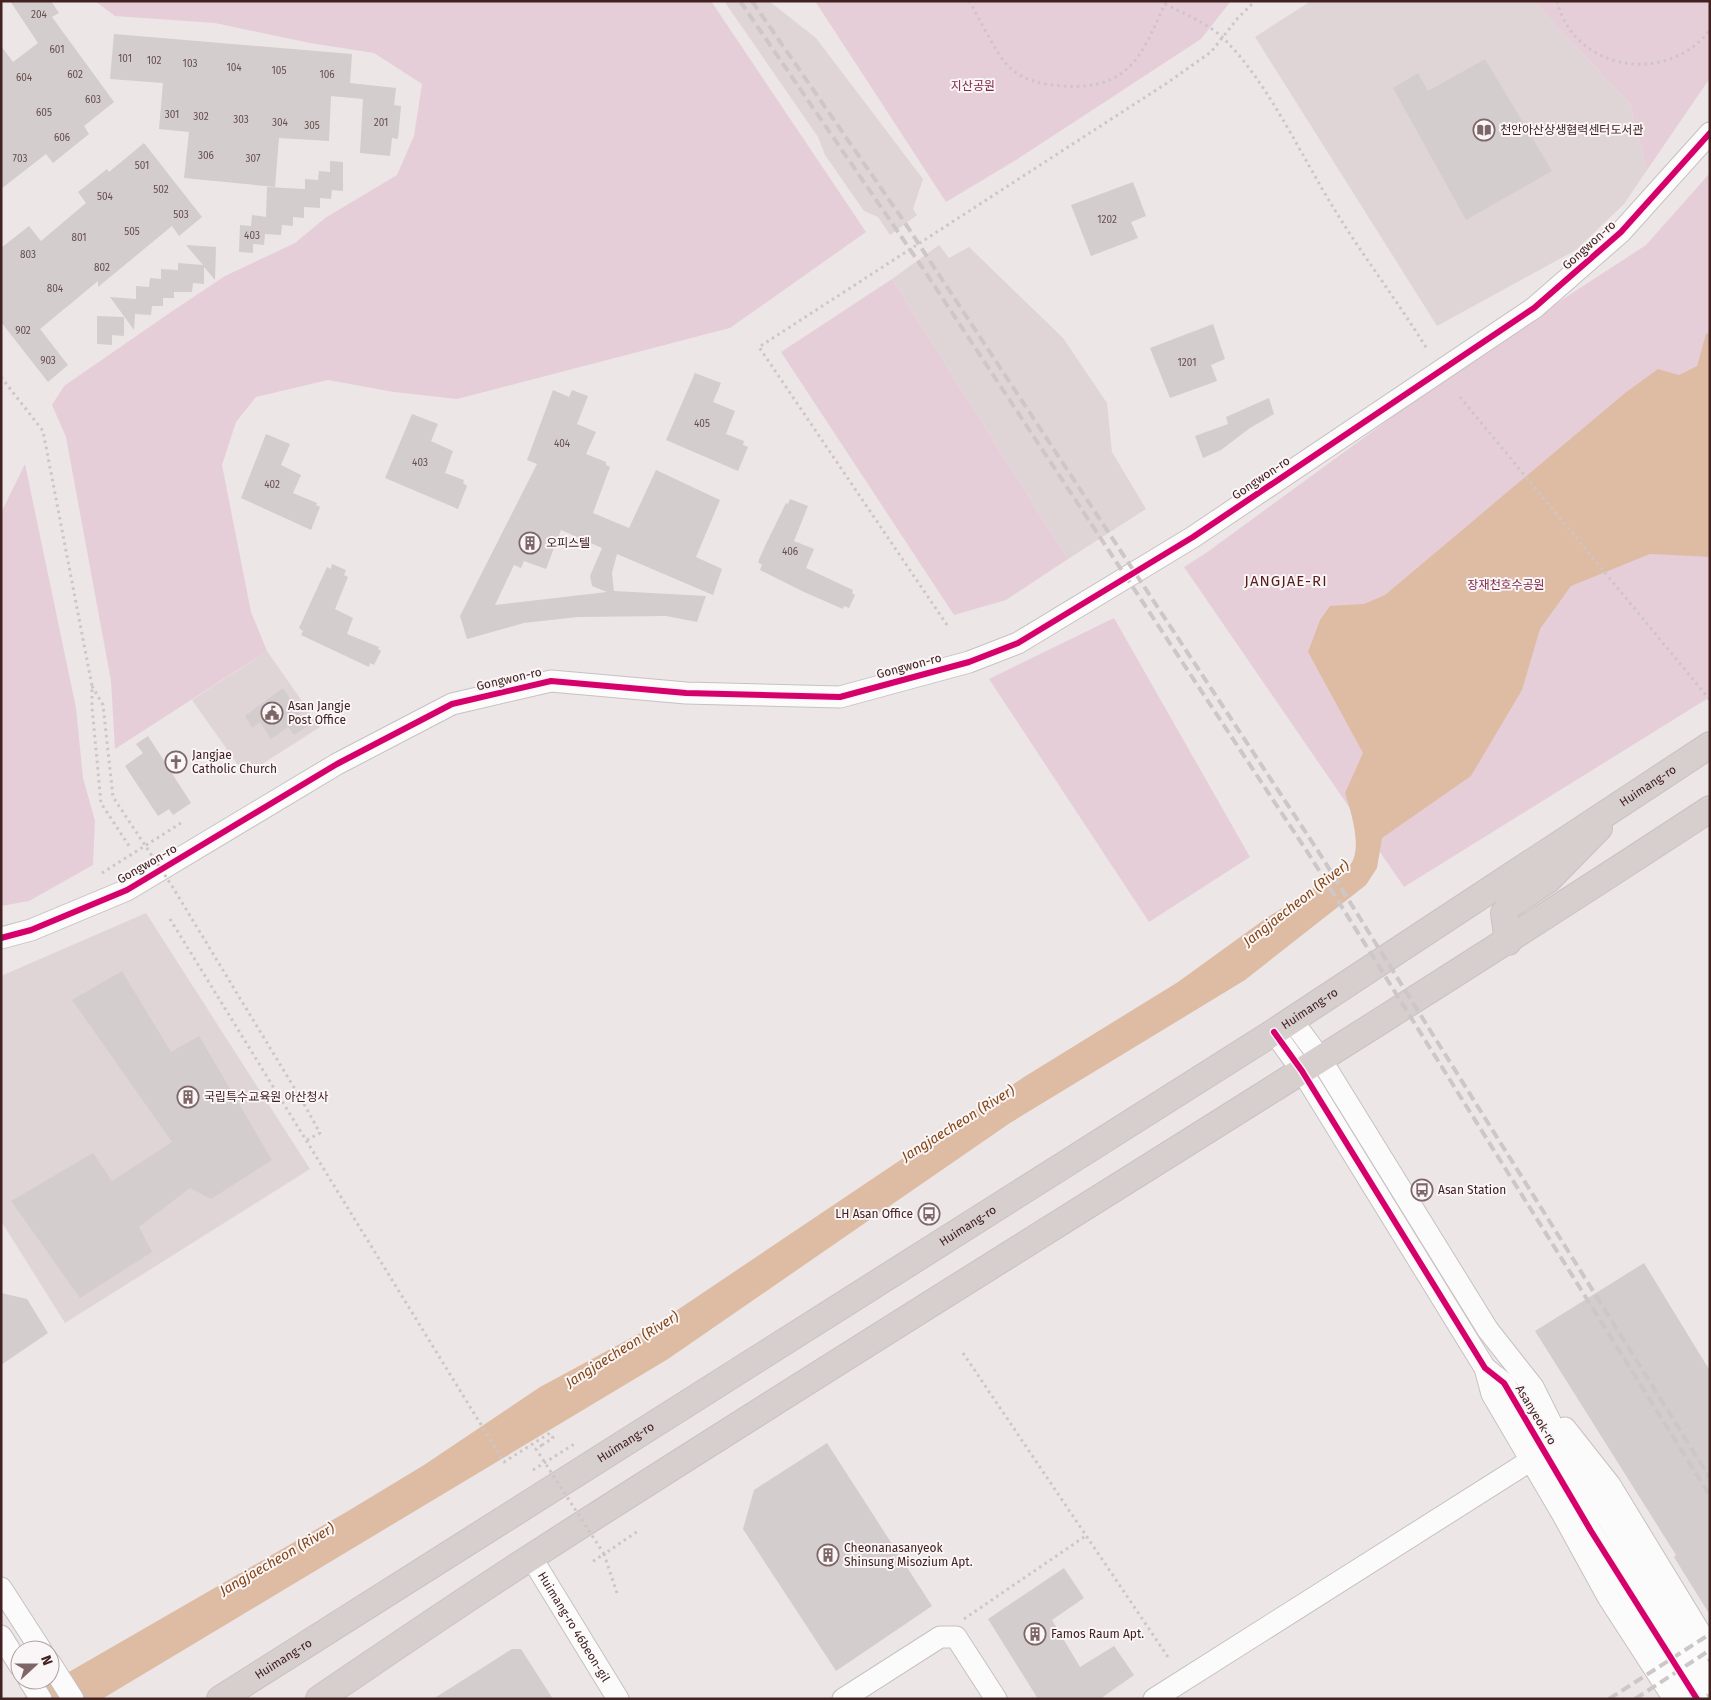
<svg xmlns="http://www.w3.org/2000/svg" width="1711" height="1700" font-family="'Fira Sans','Noto Sans KR',sans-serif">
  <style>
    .built { fill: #e0d5d6 }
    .green { fill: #e6ced8 }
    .water { fill: #debca4 }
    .building { fill: #d3cdce; fill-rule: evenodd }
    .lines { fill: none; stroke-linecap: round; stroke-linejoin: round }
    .minor-casing { stroke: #c8c1c1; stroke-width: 23 }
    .major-casing { stroke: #cbc1c1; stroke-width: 28 }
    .path { stroke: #cec6c6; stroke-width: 3; stroke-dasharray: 2.5 4; stroke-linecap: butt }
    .minor { stroke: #fcfbfb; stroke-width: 21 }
    .major { stroke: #d7cece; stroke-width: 26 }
    .rail { stroke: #cdc7c8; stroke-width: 4; stroke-dasharray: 10 5; stroke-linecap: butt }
    .path-bridge { stroke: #cec6c6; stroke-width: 3; stroke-dasharray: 2.5 4; stroke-linecap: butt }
    .cycleway-casing { stroke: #faf5f6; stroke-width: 9 }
    .cycleway { stroke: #d6006c; stroke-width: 6 }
    .labels { text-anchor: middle; stroke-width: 4; stroke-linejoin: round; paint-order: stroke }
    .number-label { font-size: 10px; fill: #684e4e }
    .park-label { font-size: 12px; fill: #7d2744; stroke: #faf5f6 }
    .poi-label { font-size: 12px; fill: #422121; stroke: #faf5f6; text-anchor: start }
    .street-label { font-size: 12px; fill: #422121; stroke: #faf5f6 }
    .water-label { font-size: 14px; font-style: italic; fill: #844615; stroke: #faf5f6 }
    .quarter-label { font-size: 15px; letter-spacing: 1px; fill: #561c1b; stroke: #faf5f6 }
  </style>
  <rect width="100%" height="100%" fill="#ece6e7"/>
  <g class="built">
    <path d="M724 1H769L816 38 923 179 913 209 917 215 890 235 878 217 864 211 825 155 818 137Z"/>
    <path d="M1311 1H1533L1630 104 1647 170 1624 204 1576 250 1437 326 1255 37Z"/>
    <path d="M939 245 949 258 969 247 1063 338 1107 403 1112 452 1146 509 1068 559 892 279Z"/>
    <path d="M267 651 320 727 245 775 192 700Z"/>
    <path d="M146 913 310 1169 65 1323 1 1221V976Z"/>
  </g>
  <g class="green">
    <path d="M95 1H711L866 232 730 328 457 399 394 392 328 380 256 397 236 422 222 465 251 612 267 651 115 749 111 681 66 437 52 405 64 386 171 312 225 276 295 243 325 218 397 175 414 136 422 84 374 53 310 43 215 23 115 16Z"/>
    <path d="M815 1H1231L1201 39 1016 160 946 202Z"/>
    <path d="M1533 1H1710V78L1647 170 1630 104Z"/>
    <path d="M1710 173V697L1404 887 1184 567 1206 553 1414 401 1531 320 1646 245Z"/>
    <path d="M892 279 1068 559 1006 600 954 615 781 352Z"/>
    <path d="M25 464 76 708 83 778 95 821 93 865 29 901 1 906V513Z"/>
    <path d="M1114 618 1250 857 1149 922 989 679Z"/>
  </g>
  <path class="water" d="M1710 333V557L1650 554 1571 586 1540 629 1522 690 1471 776 1382 838 1377 868 1366 885 1245 980 1010 1123 668 1359 102 1699H22L348 1511 424 1465 540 1387 655 1325 1024 1077 1178 982 1265 919 1350 865C1363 849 1351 812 1345 793L1363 753 1308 652 1320 620 1330 606 1364 604 1385 595 1625 393 1658 369 1679 375 1697 366 1706 334Z"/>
  <g class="building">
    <path d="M10 1H51L59 13 52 17 114 102 84 126 89 134 53 163 46 154 1 189V46L13 62 38 43Z"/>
    <path d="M114 34 352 54 350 83 396 88 394 105 401 106 398 139 392 138 390 156 360 153 363 99 331 96 329 141 279 138 275 187 184 178 189 132 159 129 163 83 110 79Z"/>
    <path d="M1485 59 1552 171 1466 220 1393 88 1418 73 1428 91Z"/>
    <path d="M144 143 202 217 179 236 172 226 98 287V281L40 329 68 365 48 382 1 322V248L29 226 41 241 86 203 78 192 107 169 109 172Z"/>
    <path d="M330 161 343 162V191L332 190 331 199 320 198V208L304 207V218L293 217V226L282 225 281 235 265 234 264 245 253 244V253L239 252 240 225 251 226 252 215 266 217 267 187 305 189V179L318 180 319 171 330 172Z"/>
    <path d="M1133 182 1146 216 1131 222 1138 238 1091 256 1071 205Z"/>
    <path d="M186 245 216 247 215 280 204 267V284L193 283 192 292H174V298H163V306H152L151 315 135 314 134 330 110 297 136 299V286L149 287 150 278 161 279V269L178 270V263L203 265Z"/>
    <path d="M97 316 124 317V336L112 335V345L97 344Z"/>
    <path d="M1213 324 1225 359 1211 365 1217 381 1170 398 1150 348Z"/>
    <path d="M695 373 721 383 713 402 735 411 726 434 744 441 743 445 748 447 738 471 666 440Z"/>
    <path d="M553 390 569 397 572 390 588 396 577 424 596 432 586 454 606 462V465L610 467 593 513 629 528 656 470 720 500 696 557 722 569 713 595 617 554 612 573 614 591 706 596 697 622 666 616 578 617 524 623 467 639 460 616 537 464 527 460ZM561 530 602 548 590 576 592 586 607 592 495 605 514 565 521 568 524 561 546 569Z"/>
    <path d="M1269 398 1274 414 1250 428 1221 450 1203 458 1195 436 1228 424 1226 417Z"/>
    <path d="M412 414 438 424 431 441 453 451 445 473 464 480 463 483 467 486 458 509 385 478Z"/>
    <path d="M266 434 290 444 281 465 301 475 293 493 317 503 316 505 320 507 311 530 241 498Z"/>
    <path d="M790 499 808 506 794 541 814 549 806 568 853 590 852 593 855 595 849 608 844 606 843 609 804 592 760 570 762 565 758 562 765 546 786 503 788 504Z"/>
    <path d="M332 564 346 570 344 575 348 577 335 609 353 618 347 634 379 647 378 649 381 651 374 665 370 663 369 667 301 635 303 631 299 628 327 567 331 569Z"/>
    <path d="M283 688 308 726 294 735 288 727 271 739 260 722 252 728 245 716Z"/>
    <path d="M148 736 191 803 173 815 169 809 158 816 125 766 143 753 136 744Z"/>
    <path d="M122 971 171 1052 199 1036 272 1160 211 1199 190 1188 139 1227 152 1252 80 1298 11 1201 93 1153 112 1181 172 1142 72 1000Z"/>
    <path d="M1644 1263 1710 1371V1615L1674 1557 1676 1555 1535 1331Z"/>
    <path d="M1 1293 27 1299 48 1333 1 1365Z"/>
    <path d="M827 1443 932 1606 836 1671 743 1529 754 1490Z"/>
    <path d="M1064 1568 1084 1598 1052 1620 1080 1667 1114 1646 1134 1675 1100 1699H1038L988 1619Z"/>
    <path d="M512 1649H521L553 1699H433Z"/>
  </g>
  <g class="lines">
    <g class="minor-casing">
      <g id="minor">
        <path d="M1 938 31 930 127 890 337 764 452 704 551 681 686 693 840 697 969 662 1018 643 1193 537 1534 308 1621 232 1710 133"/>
        <path d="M1291 1019 1320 1058 1488 1330 1533 1387 1560 1441 1710 1684"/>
        <path d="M1274 1032 1302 1071 1485 1368 1504 1383 1591 1531 1697 1699"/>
        <path d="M1485 1368 1492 1394 1563 1515 1608 1597 1674 1699"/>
        <path d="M1565 1428 1610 1485 1710 1649"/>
        <path id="s1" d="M531 1557 618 1699"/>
        <path d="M1 1588 41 1650"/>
        <path d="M1 1636 20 1666"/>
        <path d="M50 1663 73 1699"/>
        <path d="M29 1680 41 1699"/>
        <path d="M843 1699 940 1637H956L996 1699"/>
        <path d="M1154 1699 1555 1445"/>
      </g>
    </g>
    <g class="major-casing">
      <g id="major">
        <path d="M1508 942 1504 913 1510 905 1549 879 1599 828"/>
        <path id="s2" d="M220 1699 1274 1032 1710 745"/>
        <path d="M319 1699C390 1651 461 1602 533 1556 924 1304 1321 1064 1710 809"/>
      </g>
    </g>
    <g class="path">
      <path d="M969 1C979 17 997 56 1009 67 1024 81 1042 84 1061 86 1130 91 1142 55 1166 1"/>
      <path d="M1557 1C1574 71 1667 86 1710 30"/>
      <path d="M1165 4C1184 14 1208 23 1224 39 1267 81 1301 155 1333 207 1362 255 1397 300 1427 349"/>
      <path d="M1 377 43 431 92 686V707L101 803 129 846"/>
      <path d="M1460 397 1710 700"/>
      <path d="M947 625 759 347 1167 83 1211 52 1237 19 1255 1"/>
      <path d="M102 873 181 823"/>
      <path d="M170 919 504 1462 550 1433 553 1438 542 1445"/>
      <path d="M304 1104 320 1133 307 1140"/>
      <path d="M963 1353 1170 1660"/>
      <path d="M533 1470 576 1443"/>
      <path d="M617 1593 604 1554 638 1531"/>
      <path d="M964 1619 1087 1535"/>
    </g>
    <use href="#minor" class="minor"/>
    <use href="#major" class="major"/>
    <g class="rail">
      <path d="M740 1 922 267 1310 856 1710 1496"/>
      <path d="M752 1 903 220 1318 851 1710 1478"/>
      <path d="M1609 1699 1710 1634"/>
      <path d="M1635 1699 1710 1650"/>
    </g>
    <g class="path-bridge">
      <path d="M92 686 103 705 113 797 172 886 304 1104"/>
      <path d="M542 1445 536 1449 604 1554 592 1562"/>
    </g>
    <g class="cycleway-casing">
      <g id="cycleway">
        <path d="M1 938 31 930 127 890 337 764 452 704 551 681 686 693 840 697 969 662 1018 643 1193 537 1534 308 1621 232 1710 133"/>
        <path d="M1274 1032 1302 1071 1485 1368 1504 1383 1591 1531 1697 1699"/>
      </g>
    </g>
    <use href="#cycleway" class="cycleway"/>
  </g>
  <defs>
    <g id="library-ring" transform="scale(1.125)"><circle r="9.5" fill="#faf5f6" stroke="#7e6666" stroke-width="1.5"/><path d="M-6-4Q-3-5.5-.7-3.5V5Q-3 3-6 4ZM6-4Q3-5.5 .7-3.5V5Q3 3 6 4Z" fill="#7e6666"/></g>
    <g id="building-ring" transform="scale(1.125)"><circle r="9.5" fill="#faf5f6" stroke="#7e6666" stroke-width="1.5"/><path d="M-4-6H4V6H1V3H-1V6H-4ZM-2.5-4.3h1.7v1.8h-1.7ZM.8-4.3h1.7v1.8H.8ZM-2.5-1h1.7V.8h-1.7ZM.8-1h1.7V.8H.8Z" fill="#7e6666"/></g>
    <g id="civic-ring" transform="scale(1.125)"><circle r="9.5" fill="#faf5f6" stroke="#7e6666" stroke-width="1.5"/><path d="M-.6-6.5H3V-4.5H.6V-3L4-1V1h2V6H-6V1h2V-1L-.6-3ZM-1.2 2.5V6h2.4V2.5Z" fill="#7e6666"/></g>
    <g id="church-ring" transform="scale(1.125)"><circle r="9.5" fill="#faf5f6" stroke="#7e6666" stroke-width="1.5"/><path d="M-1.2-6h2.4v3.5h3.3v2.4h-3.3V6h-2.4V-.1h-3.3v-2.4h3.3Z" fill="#7e6666"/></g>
    <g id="bus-ring" transform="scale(1.125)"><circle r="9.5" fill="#faf5f6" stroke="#7e6666" stroke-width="1.5"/><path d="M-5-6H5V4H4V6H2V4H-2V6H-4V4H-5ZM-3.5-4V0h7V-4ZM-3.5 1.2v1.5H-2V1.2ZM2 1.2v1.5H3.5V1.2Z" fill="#7e6666"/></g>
  </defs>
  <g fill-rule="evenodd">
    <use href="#library-ring" x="1484" y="130"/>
    <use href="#building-ring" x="530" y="543"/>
    <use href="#civic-ring" x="272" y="713"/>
    <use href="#church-ring" x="176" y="762"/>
    <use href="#building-ring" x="188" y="1097"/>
    <use href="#bus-ring" x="1422" y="1190"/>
    <use href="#bus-ring" x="929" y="1214"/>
    <use href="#building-ring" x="828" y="1555"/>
    <use href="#building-ring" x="1035" y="1634"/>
  </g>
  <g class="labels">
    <g class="number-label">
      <text x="39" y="18">204</text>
      <text x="57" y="53">601</text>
      <text x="125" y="62">101</text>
      <text x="154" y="64">102</text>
      <text x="190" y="67">103</text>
      <text x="234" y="71">104</text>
      <text x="279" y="74">105</text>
      <text x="75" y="78">602</text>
      <text x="327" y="78">106</text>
      <text x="24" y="81">604</text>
      <text x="93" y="103">603</text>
      <text x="44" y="116">605</text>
      <text x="172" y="118">301</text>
      <text x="201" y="120">302</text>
      <text x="241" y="123">303</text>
      <text x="280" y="126">304</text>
      <text x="381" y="126">201</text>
      <text x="312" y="129">305</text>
      <text x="62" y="141">606</text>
      <text x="206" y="159">306</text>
      <text x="20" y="162">703</text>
      <text x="253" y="162">307</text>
      <text x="142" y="169">501</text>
      <text x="161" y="193">502</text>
      <text x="105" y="200">504</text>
      <text x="181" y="218">503</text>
      <text x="1107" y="223">1202</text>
      <text x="132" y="235">505</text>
      <text x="252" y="239">403</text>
      <text x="79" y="241">801</text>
      <text x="28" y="258">803</text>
      <text x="102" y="271">802</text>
      <text x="55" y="292">804</text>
      <text x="23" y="334">902</text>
      <text x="48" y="364">903</text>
      <text x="1187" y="366">1201</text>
      <text x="702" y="427">405</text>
      <text x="562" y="447">404</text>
      <text x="420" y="466">403</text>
      <text x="272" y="488">402</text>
      <text x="790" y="555">406</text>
    </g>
    <g class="park-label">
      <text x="973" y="90">지산공원</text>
      <text x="1506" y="589">장재천호수공원</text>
    </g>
    <g class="poi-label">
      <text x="1500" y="134">천안아산상생협력센터도서관</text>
      <text x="546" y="547">오피스텔</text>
      <text x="288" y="710">Asan Jangje<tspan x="288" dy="14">Post Office</tspan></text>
      <text x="192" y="759">Jangjae<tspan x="192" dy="14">Catholic Church</tspan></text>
      <text x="204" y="1101">국립특수교육원 아산청사</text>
      <text x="1438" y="1194">Asan Station</text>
      <text x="913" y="1218" text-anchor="end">LH Asan Office</text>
      <text x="844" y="1552">Cheonanasanyeok<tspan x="844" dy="14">Shinsung Misozium Apt.</tspan></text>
      <text x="1051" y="1638">Famos Raum Apt.</text>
    </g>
    <g class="street-label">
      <text transform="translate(1589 245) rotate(-42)" y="4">Gongwon-ro</text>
      <text transform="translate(1261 478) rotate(-34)" y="4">Gongwon-ro</text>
      <text transform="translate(909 666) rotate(-15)" y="4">Gongwon-ro</text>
      <text transform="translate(509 679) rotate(-13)" y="4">Gongwon-ro</text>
      <text dy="4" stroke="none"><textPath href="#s2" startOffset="1695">Huimang-ro</textPath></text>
      <text transform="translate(147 864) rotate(-30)" y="4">Gongwon-ro</text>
      <text dy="4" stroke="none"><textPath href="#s2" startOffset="1290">Huimang-ro</textPath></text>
      <text dy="4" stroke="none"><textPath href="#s2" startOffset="885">Huimang-ro</textPath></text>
      <text transform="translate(1536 1415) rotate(59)" y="4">Asanyeok-ro</text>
      <text dy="4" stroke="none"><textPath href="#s2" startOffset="480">Huimang-ro</textPath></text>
      <text dy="4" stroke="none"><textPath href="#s1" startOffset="82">Huimang-ro 46beon-gil</textPath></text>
      <text dy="4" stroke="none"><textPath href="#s2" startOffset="75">Huimang-ro</textPath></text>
    </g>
    <g class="water-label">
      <text transform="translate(1296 903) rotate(-38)" y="5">Jangjaecheon (River)</text>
      <text transform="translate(958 1123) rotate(-32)" y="5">Jangjaecheon (River)</text>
      <text transform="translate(622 1349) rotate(-32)" y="5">Jangjaecheon (River)</text>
      <text transform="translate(277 1559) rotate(-30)" y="5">Jangjaecheon (River)</text>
    </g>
    <g class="quarter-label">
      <text x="1286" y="586">JANGJAE-RI</text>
    </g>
  </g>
  <rect width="1711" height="1700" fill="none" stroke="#422121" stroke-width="5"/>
  <g transform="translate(35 1665) rotate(69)"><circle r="24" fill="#faf5f6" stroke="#b0a0a1"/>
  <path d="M0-4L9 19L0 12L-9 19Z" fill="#7e6666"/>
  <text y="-8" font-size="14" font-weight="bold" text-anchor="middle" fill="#422121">N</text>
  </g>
</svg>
